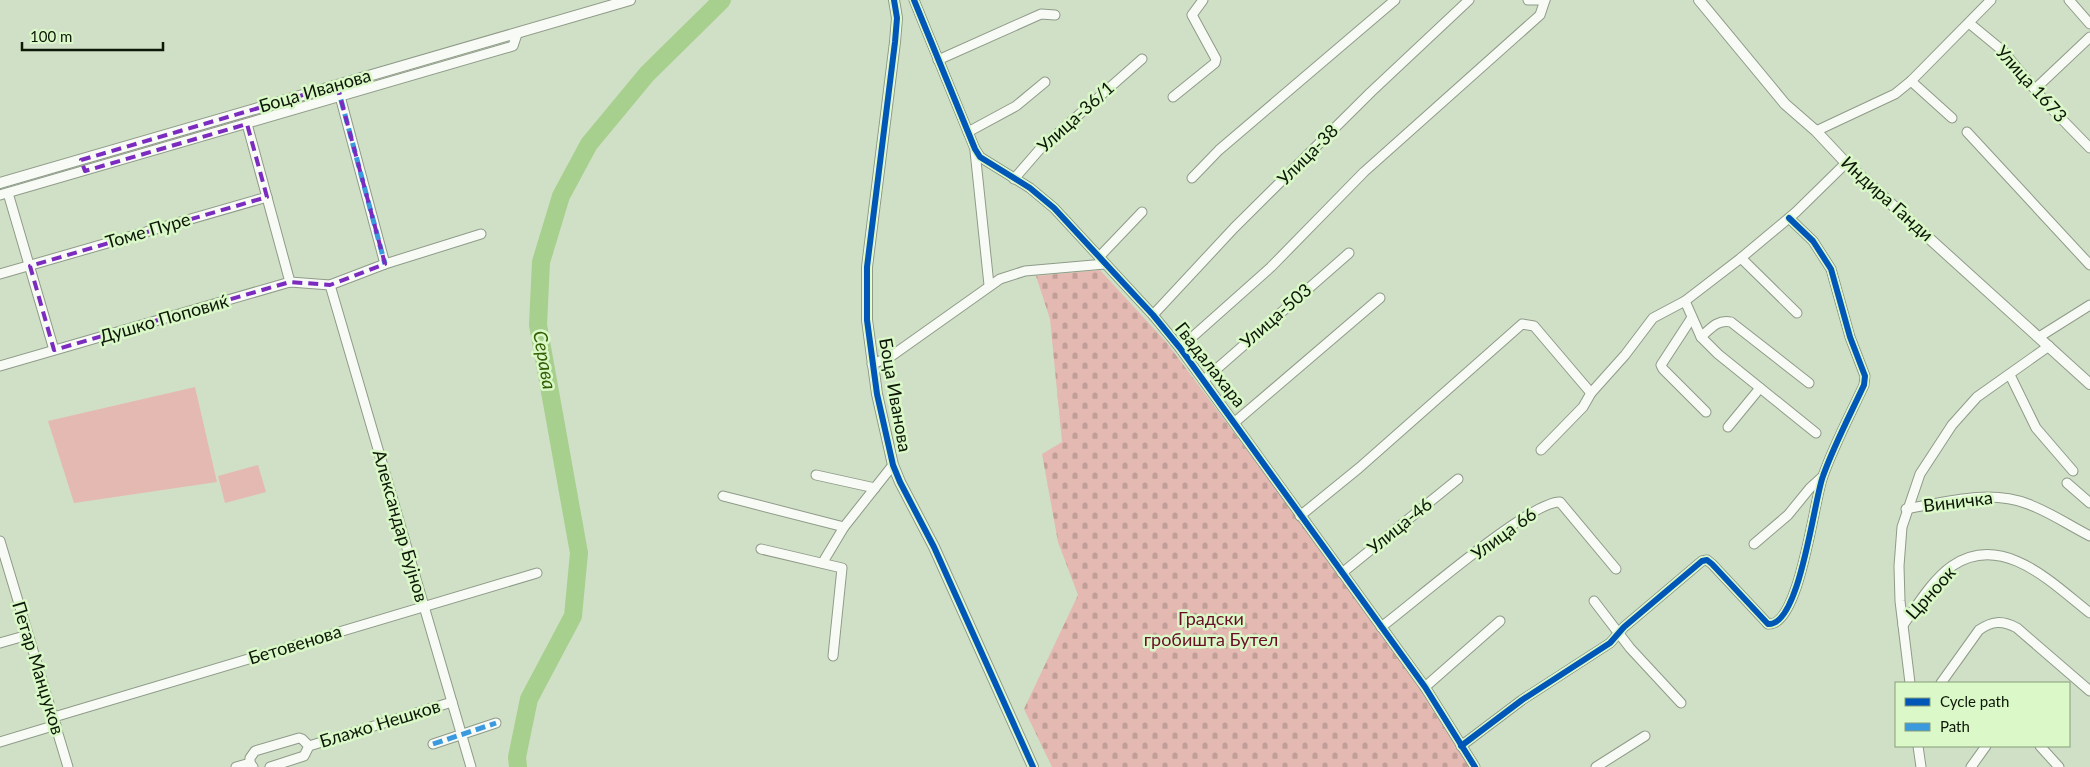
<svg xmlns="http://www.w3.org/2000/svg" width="2090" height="767" font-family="Lato,sans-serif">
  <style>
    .green { fill: #e4b9b2 }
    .cemetery { fill: url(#cemetery-stones) }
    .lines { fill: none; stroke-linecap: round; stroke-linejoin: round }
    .river { stroke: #a7cf8d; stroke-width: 18 }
    .minor-casing { stroke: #8f9b88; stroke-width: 11 }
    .tertiary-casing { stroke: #8f9b88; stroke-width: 12 }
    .minor { stroke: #f8faf6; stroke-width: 9 }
    .tertiary { stroke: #f8faf6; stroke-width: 10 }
    .quiet { stroke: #3a9add; stroke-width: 5; stroke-dasharray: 10 5; stroke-linecap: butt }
    .cycleway-casing { stroke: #daf8c8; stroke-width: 9 }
    .cycleway { stroke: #0057b8; stroke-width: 6 }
    .marked { fill: none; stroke: #7b2cbf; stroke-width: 4; stroke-dasharray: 10 6; stroke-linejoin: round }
    .labels { text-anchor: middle; stroke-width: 5; stroke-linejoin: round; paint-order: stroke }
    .street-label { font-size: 18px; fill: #0d1707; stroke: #daf8c8 }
    .park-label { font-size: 18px; fill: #690e25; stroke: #daf8c8 }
    .water-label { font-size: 19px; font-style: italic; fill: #335f03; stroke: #daf8c8 }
  </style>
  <defs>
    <pattern id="cemetery-stones" width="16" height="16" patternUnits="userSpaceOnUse" patternTransform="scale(1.25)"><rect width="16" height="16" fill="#e4b9b2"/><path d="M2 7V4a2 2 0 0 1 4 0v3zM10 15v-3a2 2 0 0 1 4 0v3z" fill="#c29e98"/></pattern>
  </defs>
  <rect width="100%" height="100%" fill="#d0e0c6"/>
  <g class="green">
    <path d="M195 387 217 482 74 503 48 421Z"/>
    <path d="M258 465 266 492 225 503 218 476Z"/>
  </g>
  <path class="cemetery" d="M1100 270 1167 343 1380 628 1435 707 1472 767H1052L1024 709 1078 595 1058 542 1042 454 1062 442 1050 319 1036 276Z"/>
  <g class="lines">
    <path class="river" d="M518 767 517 757 529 699 573 616 579 553 538 325 541 262 561 196 589 144 647 74 722 0"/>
    <g class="minor-casing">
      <g id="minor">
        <path d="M914 0 975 149 980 157 1030 188 1054 208 1153 315 1180 348 1425 687 1475 767"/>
        <path d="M1528 0H1545"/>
        <path d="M2069 0 2090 24"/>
        <path d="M1969 23 2003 51 2047 104 2090 148"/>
        <path d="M938 60 1041 14 1055 15"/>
        <path d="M1911 81 1952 118"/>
        <path d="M337 85 385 264"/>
        <path d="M2035 89 2090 37"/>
        <path d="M1173 97 1215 63 1216 59 1192 15 1203 0"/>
        <path d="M247 124 290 282"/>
        <path d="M1816 131 1895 94 1911 81 1991 0"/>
        <path d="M968 132 1016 106 1045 82"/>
        <path d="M1967 132 2090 265"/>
        <path d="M975 151 989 285"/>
        <path d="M1192 178 1219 150 1395 0"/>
        <path d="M1014 179 1040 149 1142 59"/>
        <path d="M8 193 54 350"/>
        <path d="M0 195 513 46 517 34"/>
        <path d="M1099 257 1142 212"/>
        <path d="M1741 258 1797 313"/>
        <path d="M0 274 267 197"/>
        <path d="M330 285 471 767"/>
        <path d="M1685 301 1701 337 1718 354 1816 433"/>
        <path d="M1153 315 1234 228 1371 92 1469 0"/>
        <path d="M1691 319 1661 365 1663 369 1706 412"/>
        <path d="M1701 337C1711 328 1718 319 1731 322L1809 383"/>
        <path d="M2039 337 2090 305"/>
        <path d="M1180 348 1271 267 1364 172 1540 15 1545 0"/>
        <path d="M872 364 890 357 1000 279 1025 271 1105 264"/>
        <path d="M0 366 290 282 330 285 385 264 481 234"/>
        <path d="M2010 375 2036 428 2073 471"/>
        <path d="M1204 380 1349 253"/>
        <path d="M1235 422 1380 298"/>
        <path d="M1728 427 1760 388"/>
        <path d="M1541 450 1583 407 1591 393 1625 355 1653 318 1685 301 1741 258 1796 212 1846 163"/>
        <path d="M816 475 875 488"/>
        <path d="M2067 483 2090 503"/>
        <path d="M723 496 844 527"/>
        <path d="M1906 509C1946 502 1989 489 2028 504 2050 512 2070 526 2090 536"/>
        <path d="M1300 516 1359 468 1522 324 1534 326 1591 393"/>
        <path d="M0 541 68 767"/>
        <path d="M1754 544 1788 515 1810 488 1822 477"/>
        <path d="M761 549 842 568 833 656"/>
        <path d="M823 562 844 527 893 465"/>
        <path d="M1342 573 1458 479"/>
        <path d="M1594 601 1630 648 1681 703"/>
        <path d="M1903 625C1917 606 1932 580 1952 566 2003 531 2054 585 2090 613"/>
        <path d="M1381 627C1411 605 1531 500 1560 502L1616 569"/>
        <path d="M0 643 28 635"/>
        <path d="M1910 683 1900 601 1899 566 1902 527 1920 474 1952 425 1977 397 2049 346"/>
        <path d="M1941 683 1979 630C1992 621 2002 620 2017 628L2090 691"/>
        <path d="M1425 687 1500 621"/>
        <path d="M54 717 537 573"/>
        <path d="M0 742 56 725"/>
        <path d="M433 744 496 723"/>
        <path d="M1461 746 1522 700 1610 643 1624 627 1702 561 1707 560 1712 564 1768 624C1800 627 1814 499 1823 476 1834 445 1850 415 1864 385L1865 376 1850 337 1831 269 1813 241 1789 218"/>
        <path d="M1918 746 1921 767"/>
        <path d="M2040 746 2059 767"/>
        <path d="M250 763V758L255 751 299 738 302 739 309 746"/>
        <path d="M236 767 250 763 253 767"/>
        <path d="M270 767 304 756 309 746 452 702"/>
        <path d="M1596 767 1645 736"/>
        <path d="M1971 767 1986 746"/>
      </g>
    </g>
    <g class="tertiary-casing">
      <g id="tertiary">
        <path d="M894 0 897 18 895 42 867 267V320L877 394 893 465 900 482 934 547 1033 767"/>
        <path d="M1699 0 1785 104 1816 131 1846 163 2090 384"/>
        <path d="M0 183 630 0"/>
      </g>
    </g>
    <use href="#minor" class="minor"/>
    <use href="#tertiary" class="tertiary"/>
    <g class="quiet">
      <path d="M337 85 385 264"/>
      <path d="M433 744 496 723"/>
    </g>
    <g class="cycleway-casing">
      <g id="cycleway">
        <path d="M894 0 897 18 895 42 867 267V320L877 394 893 465 900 482 934 547 1033 767"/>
        <path d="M914 0 975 149 980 157 1030 188 1054 208 1153 315 1180 348 1425 687 1475 767"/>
        <path d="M1461 746 1522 700 1610 643 1624 627 1702 561 1707 560 1712 564 1768 624C1800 627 1814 499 1823 476 1834 445 1850 415 1864 385L1865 376 1850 337 1831 269 1813 241 1789 218"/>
      </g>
    </g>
    <use href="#cycleway" class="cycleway"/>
  </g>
  <path class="marked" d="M337 85 385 264 330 285 290 282 54 350 30 266 267 197 247 124 85 171 81 160Z"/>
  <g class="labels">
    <g class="street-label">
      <text transform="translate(2031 84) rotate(48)" y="6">Улица 1673</text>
      <text transform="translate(315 91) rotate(-16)" y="6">Боца Иванова</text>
      <text transform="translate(1076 117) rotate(-42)" y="6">Улица-36/1</text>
      <text transform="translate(1308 155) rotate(-45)" y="6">Улица-38</text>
      <text transform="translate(1887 199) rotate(42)" y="6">Индира Ганди</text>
      <text transform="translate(148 231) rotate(-16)" y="6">Томе Пуре</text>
      <text transform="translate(1276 316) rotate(-41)" y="6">Улица-503</text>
      <text transform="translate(164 319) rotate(-16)" y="6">Душко Поповиќ</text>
      <text transform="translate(1210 365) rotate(52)" y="6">Гвадалахара</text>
      <text transform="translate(895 395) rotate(80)" y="6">Боца Иванова</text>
      <text transform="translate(1958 502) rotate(-7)" y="6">Виничка</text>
      <text transform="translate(400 526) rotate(74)" y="6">Александар Бујнов</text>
      <text transform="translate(1400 526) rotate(-39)" y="6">Улица-46</text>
      <text transform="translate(1504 534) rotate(-36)" y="6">Улица 66</text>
      <text transform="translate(1931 593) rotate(-48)" y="6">Црноок</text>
      <text transform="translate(295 645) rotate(-17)" y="6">Бетовенова</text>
      <text transform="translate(38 668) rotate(73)" y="6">Петар Манџуков</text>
      <text transform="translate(380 724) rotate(-17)" y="6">Блажо Нешков</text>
    </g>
    <g class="park-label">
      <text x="1211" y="625">Градски<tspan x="1211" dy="21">гробишта Бутел</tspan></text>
    </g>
    <g class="water-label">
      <text transform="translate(545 360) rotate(80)" y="7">Серава</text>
    </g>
  </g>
  <rect x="1895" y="682" width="175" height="65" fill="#daf8c8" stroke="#889e7b"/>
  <rect x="1905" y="698" width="25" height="8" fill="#0057b8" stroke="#889e7b"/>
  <text x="1940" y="707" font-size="15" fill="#0d1707">Cycle path</text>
  <rect x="1905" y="723" width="25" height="8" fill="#3a9add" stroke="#889e7b"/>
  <text x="1940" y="732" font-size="15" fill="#0d1707">Path</text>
  <path d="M22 42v8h141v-8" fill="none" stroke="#0d1707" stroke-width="2.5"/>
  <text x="30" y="42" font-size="15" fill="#0d1707" stroke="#daf8c8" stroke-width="4" paint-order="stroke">100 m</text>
</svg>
